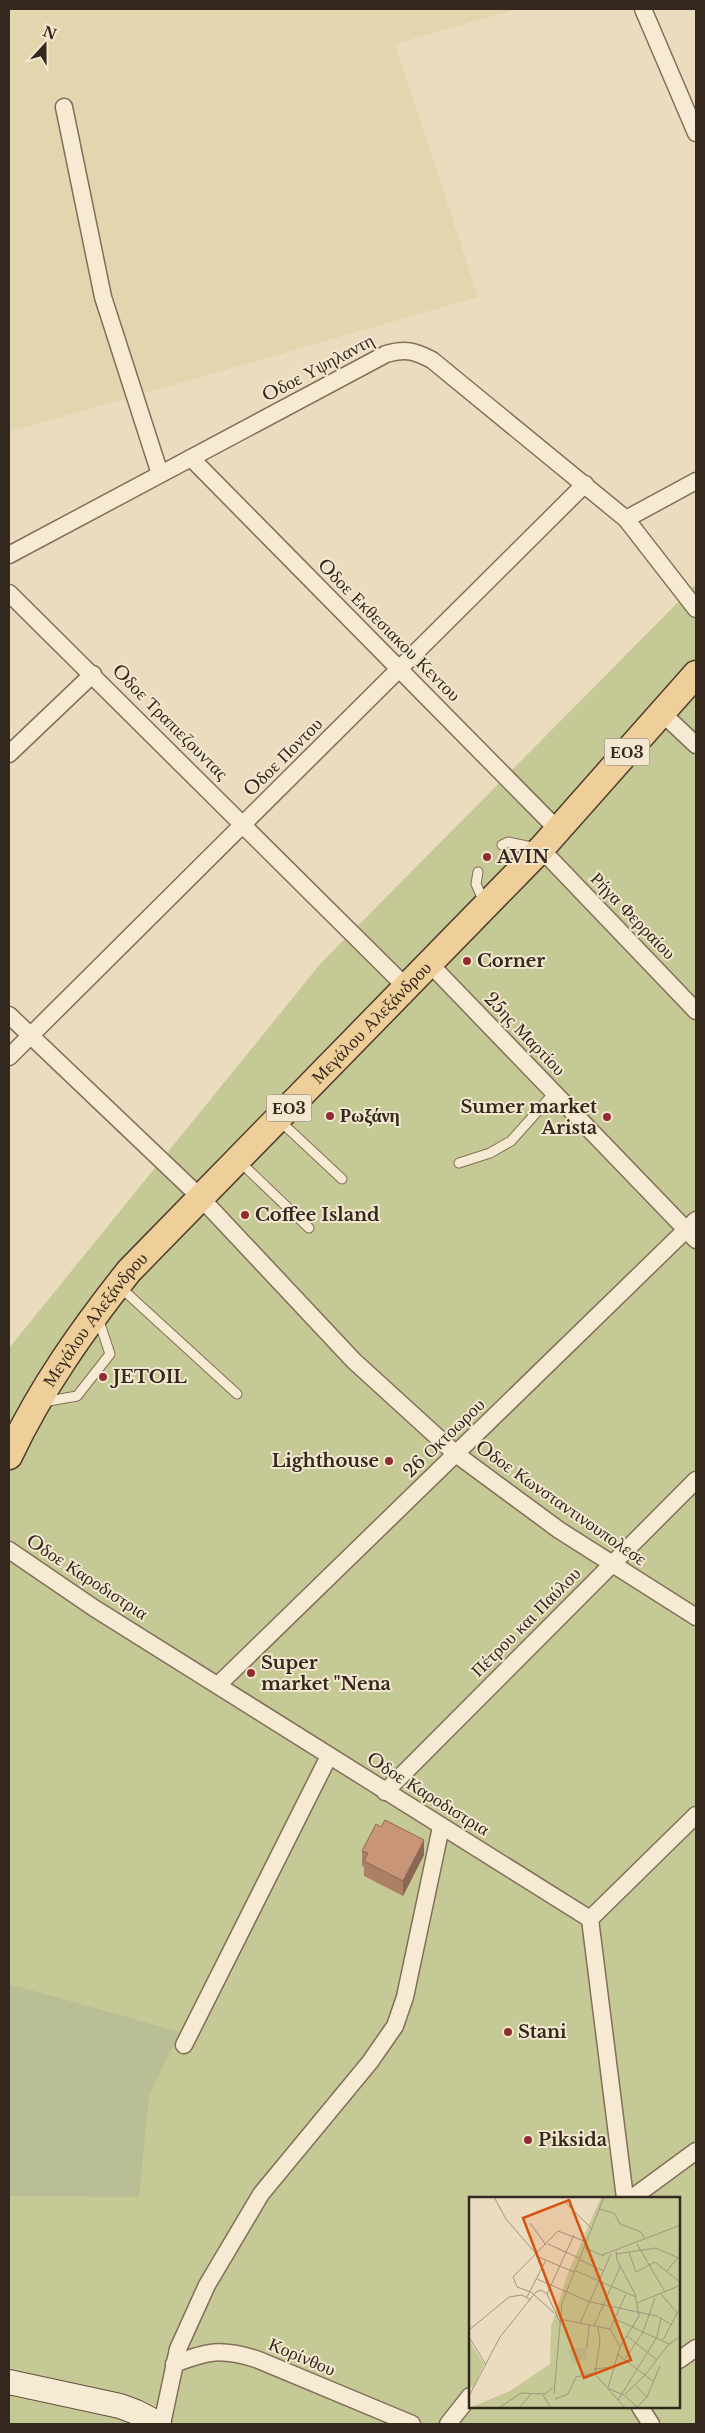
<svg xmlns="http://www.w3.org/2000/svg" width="705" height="2433" font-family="'Libre Baskerville',serif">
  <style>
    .farmland { fill: #e1d6ae }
    .green { fill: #c5c995; fill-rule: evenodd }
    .cemetery { fill: #babe94 }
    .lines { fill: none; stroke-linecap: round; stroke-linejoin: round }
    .service-casing { stroke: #846e59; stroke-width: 11 }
    .minor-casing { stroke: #846e59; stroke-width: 19 }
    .secondary-casing { stroke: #654f3c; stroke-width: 26 }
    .primary-casing { stroke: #513c2d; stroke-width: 29 }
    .service { stroke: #f7ead3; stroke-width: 9 }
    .minor { stroke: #f7ead3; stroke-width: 16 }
    .secondary { stroke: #f7ead3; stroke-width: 24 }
    .primary { stroke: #eecf99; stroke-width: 26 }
    .wall { fill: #ac8067 }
    .shaded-wall { fill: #8c6854 }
    .building { fill: #c89578; stroke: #8c6854 }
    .poi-dot { fill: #902c32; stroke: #f3e7cf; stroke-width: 2 }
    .labels { text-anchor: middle; stroke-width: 4; stroke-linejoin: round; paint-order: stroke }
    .shield { fill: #f3e7cf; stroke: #6d6152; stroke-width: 1 }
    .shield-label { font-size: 16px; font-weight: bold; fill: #34271d }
    .street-label { font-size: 18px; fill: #34271d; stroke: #f3e7cf }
    .poi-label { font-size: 18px; font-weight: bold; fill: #34271d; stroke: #f3e7cf; text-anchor: start }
    .inset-road { fill: none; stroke: #a2947f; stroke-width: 1 }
    .view { fill: #d6540e; fill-opacity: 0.15; stroke: #d6540e; stroke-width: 2.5 }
    .inset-edge { fill: none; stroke: #34271d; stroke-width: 2.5 }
  </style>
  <rect width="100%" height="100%" fill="#ebdcc0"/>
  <path class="farmland" d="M9 9H509L510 11 395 44 478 297 9 432Z"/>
  <path class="green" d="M696 584V2424H9V1348L321 963ZM470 2198H679V2407H470Z"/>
  <path class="cemetery" d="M9 1984 180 2032 149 2096 139 2197 9 2196Z"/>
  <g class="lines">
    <g class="service-casing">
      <g id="service">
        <path d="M502 845 508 842 536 848"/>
        <path d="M478 872 476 884 484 902"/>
        <path d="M280 1121 342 1179"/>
        <path d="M238 1160 309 1228"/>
        <path d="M459 1163 490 1153 511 1141 554 1093"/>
        <path d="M120 1287 237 1394"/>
        <path d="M43 1402 77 1396 110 1354 98 1318"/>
      </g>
    </g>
    <g class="minor-casing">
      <g id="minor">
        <path d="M643 9 696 133"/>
        <path d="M64 107 103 297 160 474"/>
        <path d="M191 458 558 830"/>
        <path d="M626 519 696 481"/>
        <path d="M9 555 386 354C405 348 415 351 432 360L626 519 696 609"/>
        <path d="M9 593 407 988"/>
        <path d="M662 713 696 745"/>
        <path d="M9 754 93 674"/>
        <path d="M541 849 696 1011"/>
        <path d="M430 964 696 1240"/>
        <path d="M9 1015 201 1198 354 1361 456 1454 559 1530 696 1617"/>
        <path d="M9 1057 585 484"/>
        <path d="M9 1550 94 1608 590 1919"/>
        <path d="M219 1684 696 1220"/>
        <path d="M385 1792 696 1480"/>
        <path d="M590 1919 625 2198"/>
        <path d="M590 1919 696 1815"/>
        <path d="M184 2045 329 1756"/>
        <path d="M632 2198 696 2151"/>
        <path d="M679 2360 696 2348"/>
        <path d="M174 2364C208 2351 220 2348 256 2359L412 2424"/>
        <path d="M640 2407 651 2424"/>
        <path d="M162 2424 178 2349 207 2285 261 2194 370 2062 395 2026 405 1997 441 1827"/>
        <path d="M448 2424 470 2396"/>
      </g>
    </g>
    <g class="secondary-casing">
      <path id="secondary" d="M9 2382 120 2406 136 2412 159 2424"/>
    </g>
    <g class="primary-casing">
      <g id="primary">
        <path id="s1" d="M9 1456C41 1388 83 1329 129 1271L541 849 696 674"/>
      </g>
    </g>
    <use href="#service" class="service"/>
    <use href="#minor" class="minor"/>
    <use href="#secondary" class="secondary"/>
    <use href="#primary" class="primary"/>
  </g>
  <path class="wall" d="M381 1827 424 1855 403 1896 364 1876V1867L362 1866V1851Z"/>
  <path class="shaded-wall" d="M424 1840V1855L403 1896V1881Z"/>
  <path class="building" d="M385 1820 424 1840 403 1881 364 1861 368 1853 362 1851 376 1824 381 1827Z"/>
  <g class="poi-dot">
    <circle cx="487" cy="857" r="5"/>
    <circle cx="467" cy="961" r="5"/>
    <circle cx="330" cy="1116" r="5"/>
    <circle cx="607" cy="1117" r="5"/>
    <circle cx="245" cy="1215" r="5"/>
    <circle cx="103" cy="1377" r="5"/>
    <circle cx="389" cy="1461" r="5"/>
    <circle cx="251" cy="1673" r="5"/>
    <circle cx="508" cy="2032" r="5"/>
    <circle cx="528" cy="2140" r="5"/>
  </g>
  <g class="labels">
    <g class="shield">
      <rect x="604.5" y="738.5" width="45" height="27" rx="4"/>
      <rect x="266.5" y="1094.5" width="45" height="27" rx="4"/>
    </g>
    <g class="shield-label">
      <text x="627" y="758">ΕΟ3</text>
      <text x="289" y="1114">ΕΟ3</text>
    </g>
    <g class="street-label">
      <text transform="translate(318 368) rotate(-28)" y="6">Oδοε Υψηλαντη</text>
      <text transform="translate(389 630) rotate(45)" y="6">Oδοε Εκθεσιακου Κεντου</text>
      <text transform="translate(170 722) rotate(45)" y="6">Oδοε Τραπιεζουντας</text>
      <text transform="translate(283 757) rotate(-45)" y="6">Oδοε Ποντου</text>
      <text transform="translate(633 916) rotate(46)" y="6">Ρήγα Φερραίου</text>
      <text dy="6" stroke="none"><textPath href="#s1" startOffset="568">Μεγάλου Αλεξάνδρου</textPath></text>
      <text transform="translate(525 1034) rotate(46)" y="6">25ης Μαρτίου</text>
      <text dy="6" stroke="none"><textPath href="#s1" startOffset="162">Μεγάλου Αλεξάνδρου</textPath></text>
      <text transform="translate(444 1438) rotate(-44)" y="6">26 Οκτοωρου</text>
      <text transform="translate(561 1503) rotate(35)" y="6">Oδοε Κωνσταντινουπολεσε</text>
      <text transform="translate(87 1577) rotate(33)" y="6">Oδοε Καροδιστρια</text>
      <text transform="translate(526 1622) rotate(-45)" y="6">Πέτρου και Παύλου</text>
      <text transform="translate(428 1794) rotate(32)" y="6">Oδοε Καροδιστρια</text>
      <text transform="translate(302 2357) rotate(23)" y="6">Κορίνθου</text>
    </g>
    <g class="poi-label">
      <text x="497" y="863">AVIN</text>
      <text x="477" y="967">Corner</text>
      <text x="597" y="1113" text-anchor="end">Sumer market<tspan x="597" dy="21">Arista</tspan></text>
      <text x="340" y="1122">Ρωξάνη</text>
      <text x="255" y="1221">Coffee Island</text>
      <text x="113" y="1383">JETOIL</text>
      <text x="379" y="1467" text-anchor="end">Lighthouse</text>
      <text x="261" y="1669">Super<tspan x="261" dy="21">market "Nena</tspan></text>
      <text x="518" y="2038">Stani</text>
      <text x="538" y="2146">Piksida</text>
    </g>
  </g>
  <g transform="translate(469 2197)">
    <rect width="211" height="211" fill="#ebdcc0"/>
    <path d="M132 0H211V211H0L41 194 81 167 82 130 99 76ZM0 144 15 167 5 190H0Z" fill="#c5c995"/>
    <path d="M117 150 119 162 104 167 99 152Z" fill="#babe94"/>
    <path class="inset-road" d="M25 0 37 22 68 58M95 4 123 32M130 12 145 16 151 27 172 35 175 41M61 26 77 48M79 47 110 61M168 47 196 95M116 51 135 59M160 56 167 75 186 65M147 57 187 51 212 62M133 58 212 28M67 59 105 75M111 63 135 74M186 65 212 86M107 74 167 100M198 74 209 60M68 82 121 105 188 119 203 128M78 97 105 38M192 97 208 116M58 100 77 63M168 106 212 88M85 116 62 95 48 90 44 80 89 34 118 45M91 122 141 132M146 122 200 147M111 126 142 57M125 129 151 70M141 132 157 97M141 132 151 150M0 133 40 100 53 98 62 103M158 139 188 163M0 140 17 168M194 143 212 109M118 151 120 128M148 157 185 185M156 162 174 135 186 101M125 172 144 170M126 176 131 144 129 130M166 188 178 200M139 191 151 150 170 119 166 97 148 63 147 54M140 192 155 198 168 210M85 197 93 106 135 0M156 197 176 178 200 147 212 139M74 198 82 211M0 199 31 140 67 95 72 93 78 97 91 125M86 202 99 197 107 180 125 176 156 211M149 203 188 140 192 121M168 210 178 200 191 169M30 211 52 196 76 197 84 190M50 211 62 197"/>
    <path class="view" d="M100 3 162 163 115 181 54 21Z"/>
    <rect width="211" height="211" class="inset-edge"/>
  </g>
  <rect width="705" height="2433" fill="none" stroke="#34271d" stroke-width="20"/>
  <g transform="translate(45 45) rotate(21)" stroke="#f3e7cf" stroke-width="4" paint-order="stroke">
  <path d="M0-4L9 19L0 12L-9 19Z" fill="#34271d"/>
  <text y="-8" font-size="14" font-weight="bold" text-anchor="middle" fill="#34271d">N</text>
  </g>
</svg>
